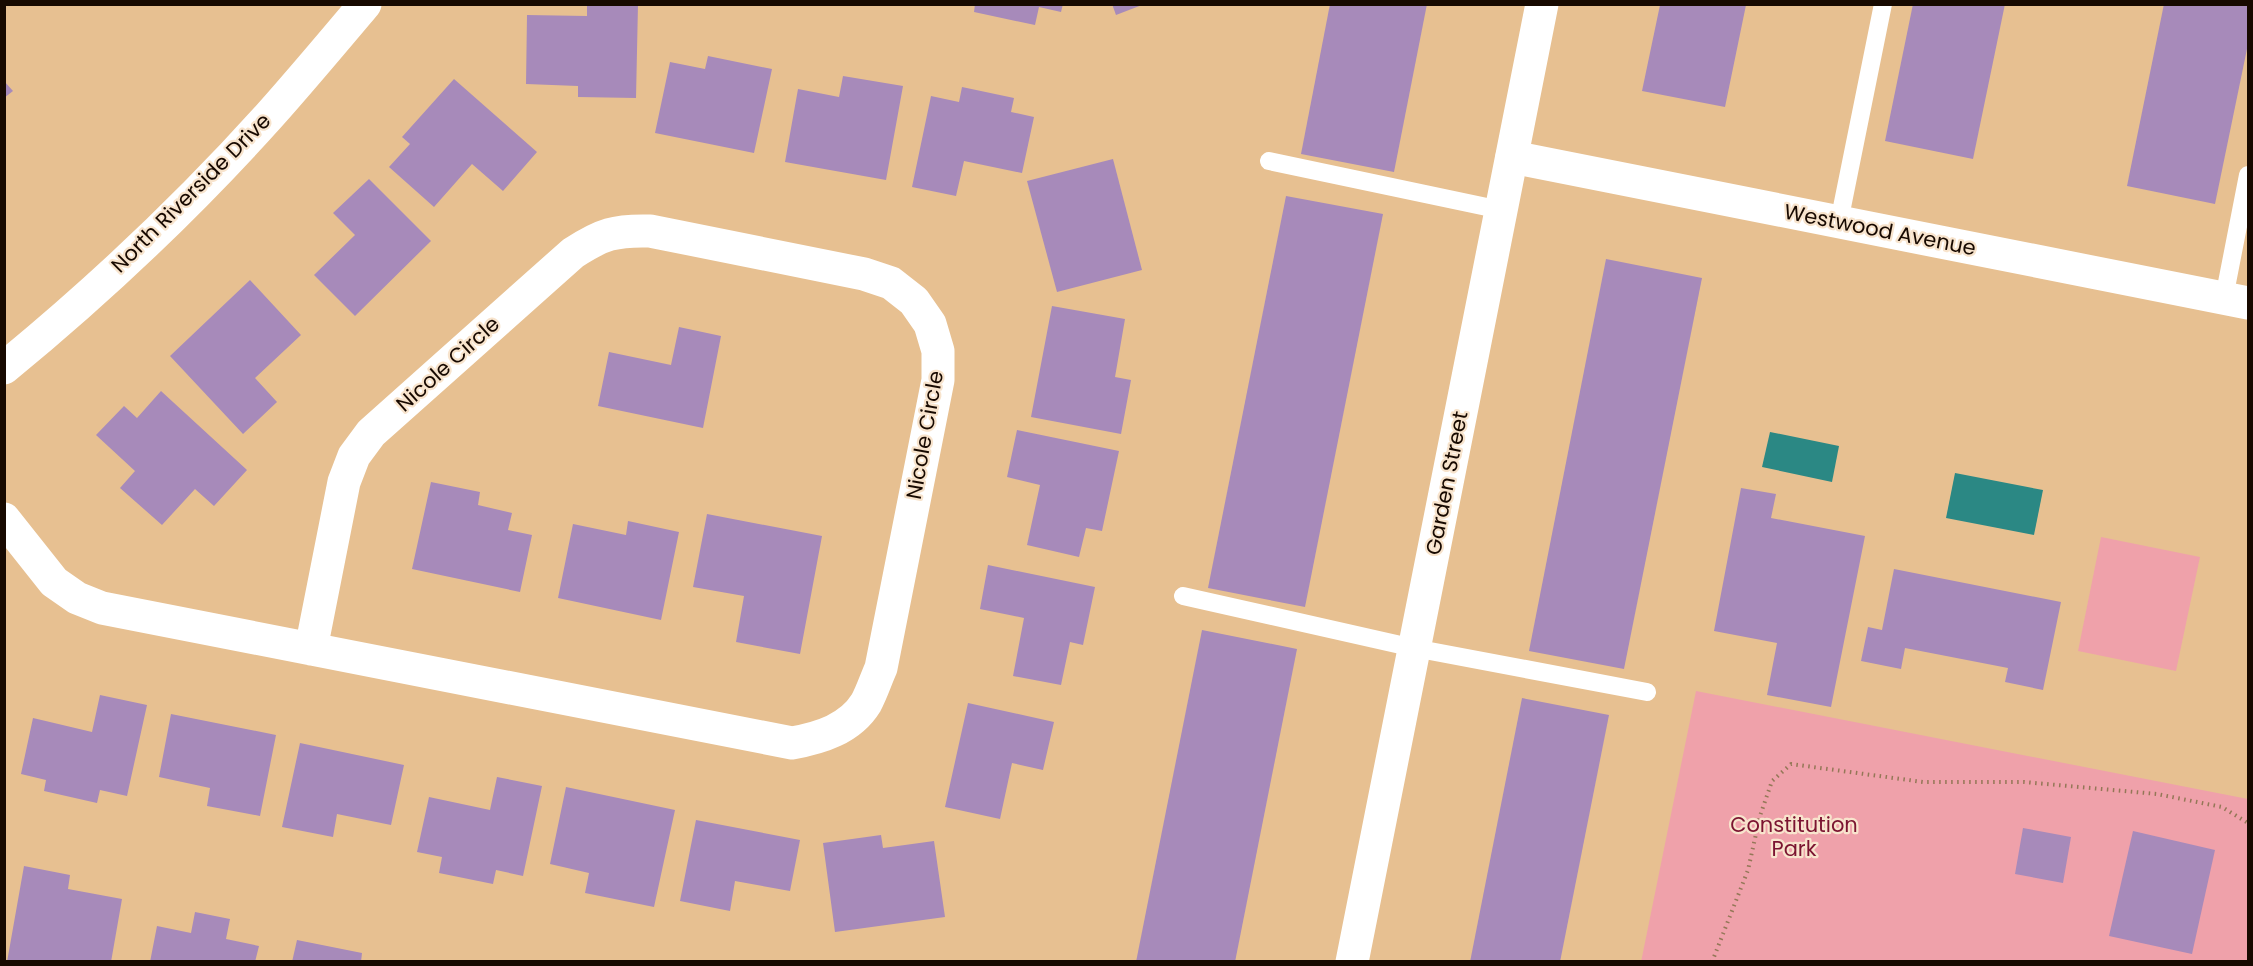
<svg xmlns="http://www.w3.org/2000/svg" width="2253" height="966" font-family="Poppins,sans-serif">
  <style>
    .green { fill: #efa1aa }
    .water { fill: #2b8884 }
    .building { fill: #a78aba }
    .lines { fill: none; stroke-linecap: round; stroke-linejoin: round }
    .path { stroke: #947757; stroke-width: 4; stroke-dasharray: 1.5 4.5; stroke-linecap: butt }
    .lane { stroke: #fff; stroke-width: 18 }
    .street { stroke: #fff; stroke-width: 33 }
    .secondary { stroke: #fff; stroke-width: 33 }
    .labels { text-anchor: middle; stroke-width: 4.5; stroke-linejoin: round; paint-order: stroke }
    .street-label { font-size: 21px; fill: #170900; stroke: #f8e4cd }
    .park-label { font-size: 21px; fill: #7b1431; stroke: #f8e4cd }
  </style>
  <rect width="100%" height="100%" fill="#e7c091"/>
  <g class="green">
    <path d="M2101 537 2200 557 2176 671 2078 651Z"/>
    <path d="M1696 691 2248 799V961L1641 962Z"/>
  </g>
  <g class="water">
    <path d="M1770 432 1839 446 1832 482 1762 467Z"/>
    <path d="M1955 473 2043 490 2034 535 1946 518Z"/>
  </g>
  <g class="building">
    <path d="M587 4H638L636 98 578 97V86L526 84 527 15 587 16Z"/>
    <path d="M975 4H1063L1061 12 1039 7 1035 25 974 12Z"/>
    <path d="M1112 4H1142V5L1116 15Z"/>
    <path d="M1330 4H1427L1394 172 1301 154Z"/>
    <path d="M1913 4H2005L1973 159 1885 141Z"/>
    <path d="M2164 4H2248V44L2215 204 2127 186Z"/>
    <path d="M1660 5H1746L1725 107 1642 91Z"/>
    <path d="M708 56 772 69 754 153 655 133 670 62 705 69Z"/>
    <path d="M843 76 903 86 886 180 785 162 798 89 839 97Z"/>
    <path d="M454 79 537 152 503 191 472 164 434 207 389 167 410 144 402 137Z"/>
    <path d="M4 81 13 91 4 98Z"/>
    <path d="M962 87 1014 98 1011 112 1034 117 1022 173 964 161 956 196 912 187 931 96 959 102Z"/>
    <path d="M1113 159 1142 270 1057 292 1027 181Z"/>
    <path d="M369 179 431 241 355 316 314 275 355 235 333 213Z"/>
    <path d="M1286 196 1383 214 1305 607 1208 588Z"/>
    <path d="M1606 259 1702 278 1624 669 1529 651Z"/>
    <path d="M250 280 301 335 255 378 277 402 243 434 170 356Z"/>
    <path d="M1052 306 1125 319 1115 377 1131 380 1121 434 1031 417Z"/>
    <path d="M679 327 721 336 703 428 598 406 609 352 671 365Z"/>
    <path d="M161 391 247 470 214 506 195 489 162 525 120 488 135 471 96 435 124 406 137 418Z"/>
    <path d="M1017 430 1119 451 1102 531 1086 528 1079 557 1027 545 1040 485 1007 477Z"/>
    <path d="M431 482 480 492 478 505 512 513 508 530 532 535 520 592 412 569Z"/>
    <path d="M1741 488 1776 494 1771 518 1865 536 1831 707 1767 695 1777 643 1714 631Z"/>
    <path d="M707 514 822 536 800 654 736 642 744 596 693 587Z"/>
    <path d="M628 521 679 532 661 620 558 598 573 524 626 535Z"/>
    <path d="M988 565 1095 587 1083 645 1070 642 1061 685 1013 676 1024 618 980 609Z"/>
    <path d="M1894 569 2061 602 2043 690 2005 682 2008 668 1905 648 1901 669 1861 661 1868 627 1882 630Z"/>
    <path d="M1202 630 1297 649 1235 962H1136Z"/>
    <path d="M100 695 147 705 127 796 100 790 97 803 44 791 46 780 21 774 33 718 92 732Z"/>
    <path d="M1522 698 1609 715 1560 962H1470Z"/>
    <path d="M968 703 1054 722 1043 770 1012 763 1000 819 945 807Z"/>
    <path d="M171 714 276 735 260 816 207 806 210 788 159 777Z"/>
    <path d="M300 743 404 765 391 825 337 814 333 837 282 827Z"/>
    <path d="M497 777 542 786 523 876 496 870 493 884 439 873 442 857 417 852 429 797 490 810Z"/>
    <path d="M566 787 675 810 654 907 585 893 589 873 550 864Z"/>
    <path d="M696 820 800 840 790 891 735 881 730 911 680 901Z"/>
    <path d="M2023 828 2071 837 2063 883 2015 874Z"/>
    <path d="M2133 831 2215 850 2192 954 2109 936Z"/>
    <path d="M881 835 883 848 934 841 945 917 835 932 823 843Z"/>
    <path d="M24 866 70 875 68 889 122 899 111 962H7Z"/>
    <path d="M195 912 230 919 226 939 259 946 255 962H150L157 926 191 933Z"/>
    <path d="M297 940 362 953 361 962H292Z"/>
  </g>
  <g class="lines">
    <path class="path" d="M1712 962 1748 870 1760 816 1772 781 1791 764 1923 782H2024L2157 794 2222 807 2248 823"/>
    <g class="lane">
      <path d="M1269 161 1501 210"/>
      <path d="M1839 222 1883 4"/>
      <path d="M2224 298 2248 175"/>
      <path d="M1183 596 1414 648 1647 692"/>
    </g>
    <g class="street">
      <path d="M1512 157 2248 303"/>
      <path d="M4 519 54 582 77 598 102 608 792 743C820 738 850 729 866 703 872 692 876 679 881 668L938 380V351L930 324 914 301 891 283 864 274 650 231C615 230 602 234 573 253L371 433 354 456 344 482 311 649"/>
      <path d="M1352 962 1542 4"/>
    </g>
    <path class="secondary" d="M4 368C98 291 188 206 269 116 302 79 333 42 365 4"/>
  </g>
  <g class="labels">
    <g class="street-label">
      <text transform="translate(191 193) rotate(-45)" y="7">North Riverside Drive</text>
      <text transform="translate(1880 230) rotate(11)" y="7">Westwood Avenue</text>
      <text transform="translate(448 364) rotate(-42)" y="7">Nicole Circle</text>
      <text transform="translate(925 435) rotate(-80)" y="7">Nicole Circle</text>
      <text transform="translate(1447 483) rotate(-79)" y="7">Garden Street</text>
    </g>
    <g class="park-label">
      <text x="1794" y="832">Constitution<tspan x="1794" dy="24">Park</tspan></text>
    </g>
  </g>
  <rect width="2253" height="966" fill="none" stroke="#170900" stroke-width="12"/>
</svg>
